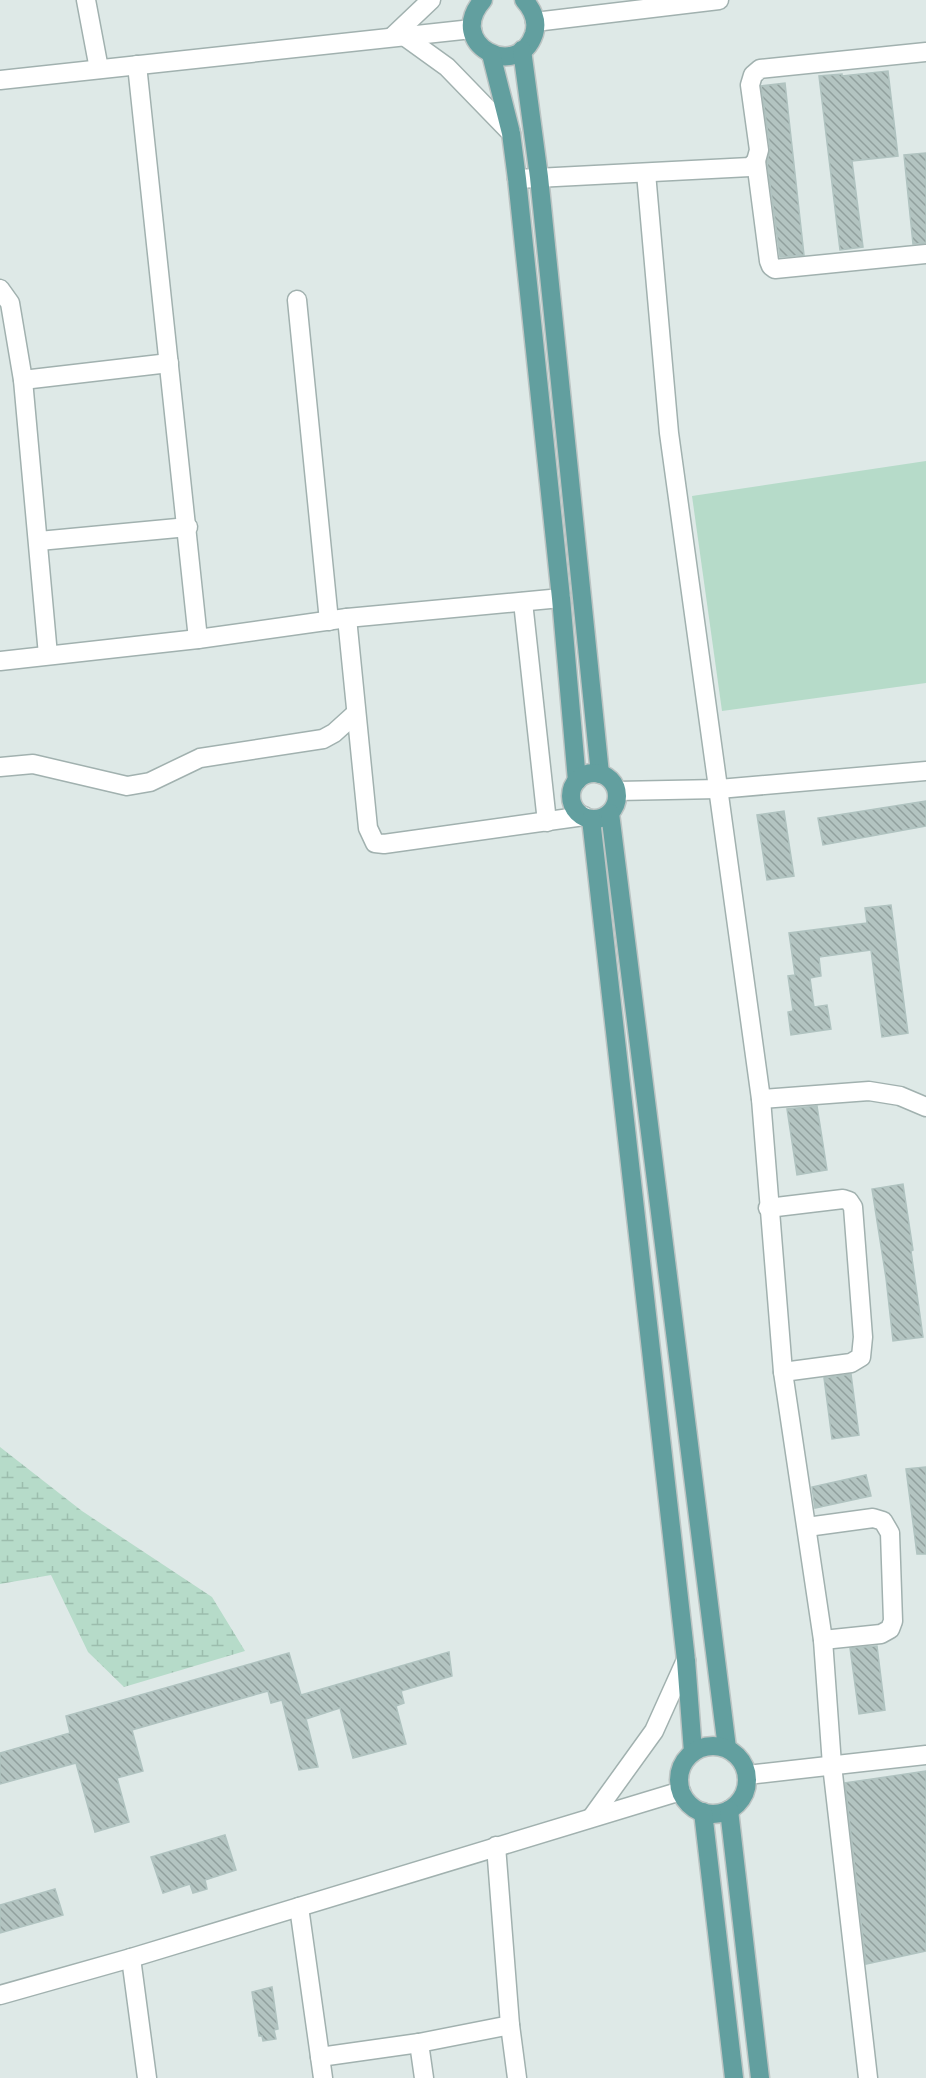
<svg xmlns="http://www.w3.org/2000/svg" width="926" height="2078" font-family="Overpass,sans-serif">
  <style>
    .wetland { fill: url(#wetland-marsh) }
    .garden { fill: #b6dbc9 }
    .building { fill: url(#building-back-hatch); stroke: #b0c3c0; stroke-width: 1.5 }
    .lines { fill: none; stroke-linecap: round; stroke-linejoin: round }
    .minor-casing { stroke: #a1b1af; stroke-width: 21 }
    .major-casing { stroke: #bcc4c3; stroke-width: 21 }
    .minor { stroke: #fff; stroke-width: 18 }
    .major { stroke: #629f9f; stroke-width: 18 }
  </style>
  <defs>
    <pattern id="wetland-marsh" width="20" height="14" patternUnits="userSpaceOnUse" patternTransform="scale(1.5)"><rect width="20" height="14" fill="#b6dbc9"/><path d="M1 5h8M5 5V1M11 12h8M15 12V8" fill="none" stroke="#9cbdad"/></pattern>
    <pattern id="building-back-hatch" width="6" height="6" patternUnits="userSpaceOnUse" patternTransform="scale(1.5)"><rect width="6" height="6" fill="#b3c4c1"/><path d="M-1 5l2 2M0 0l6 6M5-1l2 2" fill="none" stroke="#91a09e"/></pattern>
  </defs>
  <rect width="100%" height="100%" fill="#dee9e7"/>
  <path class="wetland" d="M0 1447 82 1511 212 1597 245 1651 124 1687 88 1652 51 1575 0 1584Z"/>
  <path class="garden" d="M926 461V683L722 711 692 496Z"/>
  <g class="building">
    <path d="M888 71 898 156 852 161 863 247 840 250 819 76 842 74V76Z"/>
    <path d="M785 83 804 255 780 257 767 162 770 148 761 86Z"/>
    <path d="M926 153V243L913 244 904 155Z"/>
    <path d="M926 801V826L823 845 818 818Z"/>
    <path d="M784 811 794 876 767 880 757 815Z"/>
    <path d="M891 905 908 1033 882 1037 871 950 819 957 821 976 810 978 814 1007 827 1005 831 1029 791 1035 788 1012 793 1011 788 976 795 975 789 933 867 923 865 908Z"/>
    <path d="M817 1106 827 1170 797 1175 787 1109Z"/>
    <path d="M903 1184 913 1250 911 1251 923 1337 893 1341 886 1278 872 1189Z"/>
    <path d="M851 1374 859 1435 832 1439 824 1378Z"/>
    <path d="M926 1467V1554H917L906 1469Z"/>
    <path d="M866 1475 871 1496 815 1508 812 1487Z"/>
    <path d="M877 1646 885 1710 859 1714 850 1648Z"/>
    <path d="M449 1652 452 1676 401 1691 404 1703 396 1706 406 1744 353 1758 340 1708 306 1719 318 1767 299 1770 282 1700 271 1703 268 1691 132 1730 143 1771 117 1778 129 1822 95 1832 76 1763 0 1784V1753L70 1733 66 1716 289 1653 301 1695Z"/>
    <path d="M926 1771V1951L866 1964 845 1783Z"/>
    <path d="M225 1835 236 1870 205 1880 207 1889 193 1893 190 1884 163 1893 151 1857Z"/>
    <path d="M55 1889 63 1915 0 1933V1905Z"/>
    <path d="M272 1987 278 2029 274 2030 276 2039 263 2041 262 2036H259L252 1992Z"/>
  </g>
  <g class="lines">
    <g class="minor-casing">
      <g id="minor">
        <path d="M86 0 99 69"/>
        <path d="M535 22 719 0"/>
        <path d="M404 36 447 67 511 133"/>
        <path d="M392 37 431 0"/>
        <path d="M137 65 198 639"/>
        <path d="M0 80 472 29"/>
        <path d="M756 161 769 261 771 266 775 269 926 254"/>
        <path d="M646 173 669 433 761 1099 783 1372 823 1640 832 1765 868 2078"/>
        <path d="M517 179 750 167 756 161 759 150 750 85 753 75 760 69 926 52"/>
        <path d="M0 289 10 303 23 380 48 655"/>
        <path d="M297 300 329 621"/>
        <path d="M23 380 169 363"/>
        <path d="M39 541 188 527"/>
        <path d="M523 602 547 822"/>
        <path d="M347 618 368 828 375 843 384 844 584 816"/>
        <path d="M0 661 198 639 347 618 561 598"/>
        <path d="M0 767 33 764 127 786 150 782 200 758 323 739 334 733 355 714"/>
        <path d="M617 791 719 789 926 771"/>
        <path d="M761 1099 869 1091 900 1096 926 1107"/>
        <path d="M768 1208 843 1199 849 1201 853 1207 863 1337 861 1357 851 1363 783 1372"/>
        <path d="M807 1527 873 1518 883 1521 890 1533 893 1621 890 1629 881 1634 823 1640"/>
        <path d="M747 1775 926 1755"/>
        <path d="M592 1817 654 1731 686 1660"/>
        <path d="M496 1846 510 2025 517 2078"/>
        <path d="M299 1907 323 2078"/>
        <path d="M131 1958 147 2078"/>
        <path d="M0 1995 131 1958 681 1791"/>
        <path d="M419 2043 424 2078"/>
        <path d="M320 2057 419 2043 510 2025"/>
      </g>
    </g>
    <g class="major-casing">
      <g id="major">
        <path d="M483 0C444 44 518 82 534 34 538 21 533 10 524 0"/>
        <path d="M522 50 539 177 600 774"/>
        <path d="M491 54 511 133 517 179 561 598 577 781"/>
        <circle cx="594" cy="796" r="23"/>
        <path d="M610 813 727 1748"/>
        <path d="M591 819 686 1660 693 1752"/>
        <circle cx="713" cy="1780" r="34"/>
        <path d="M729 1810 760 2078"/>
        <path d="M703 1812 734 2078"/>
      </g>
    </g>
    <use href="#minor" class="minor"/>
    <use href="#major" class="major"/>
  </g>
</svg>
